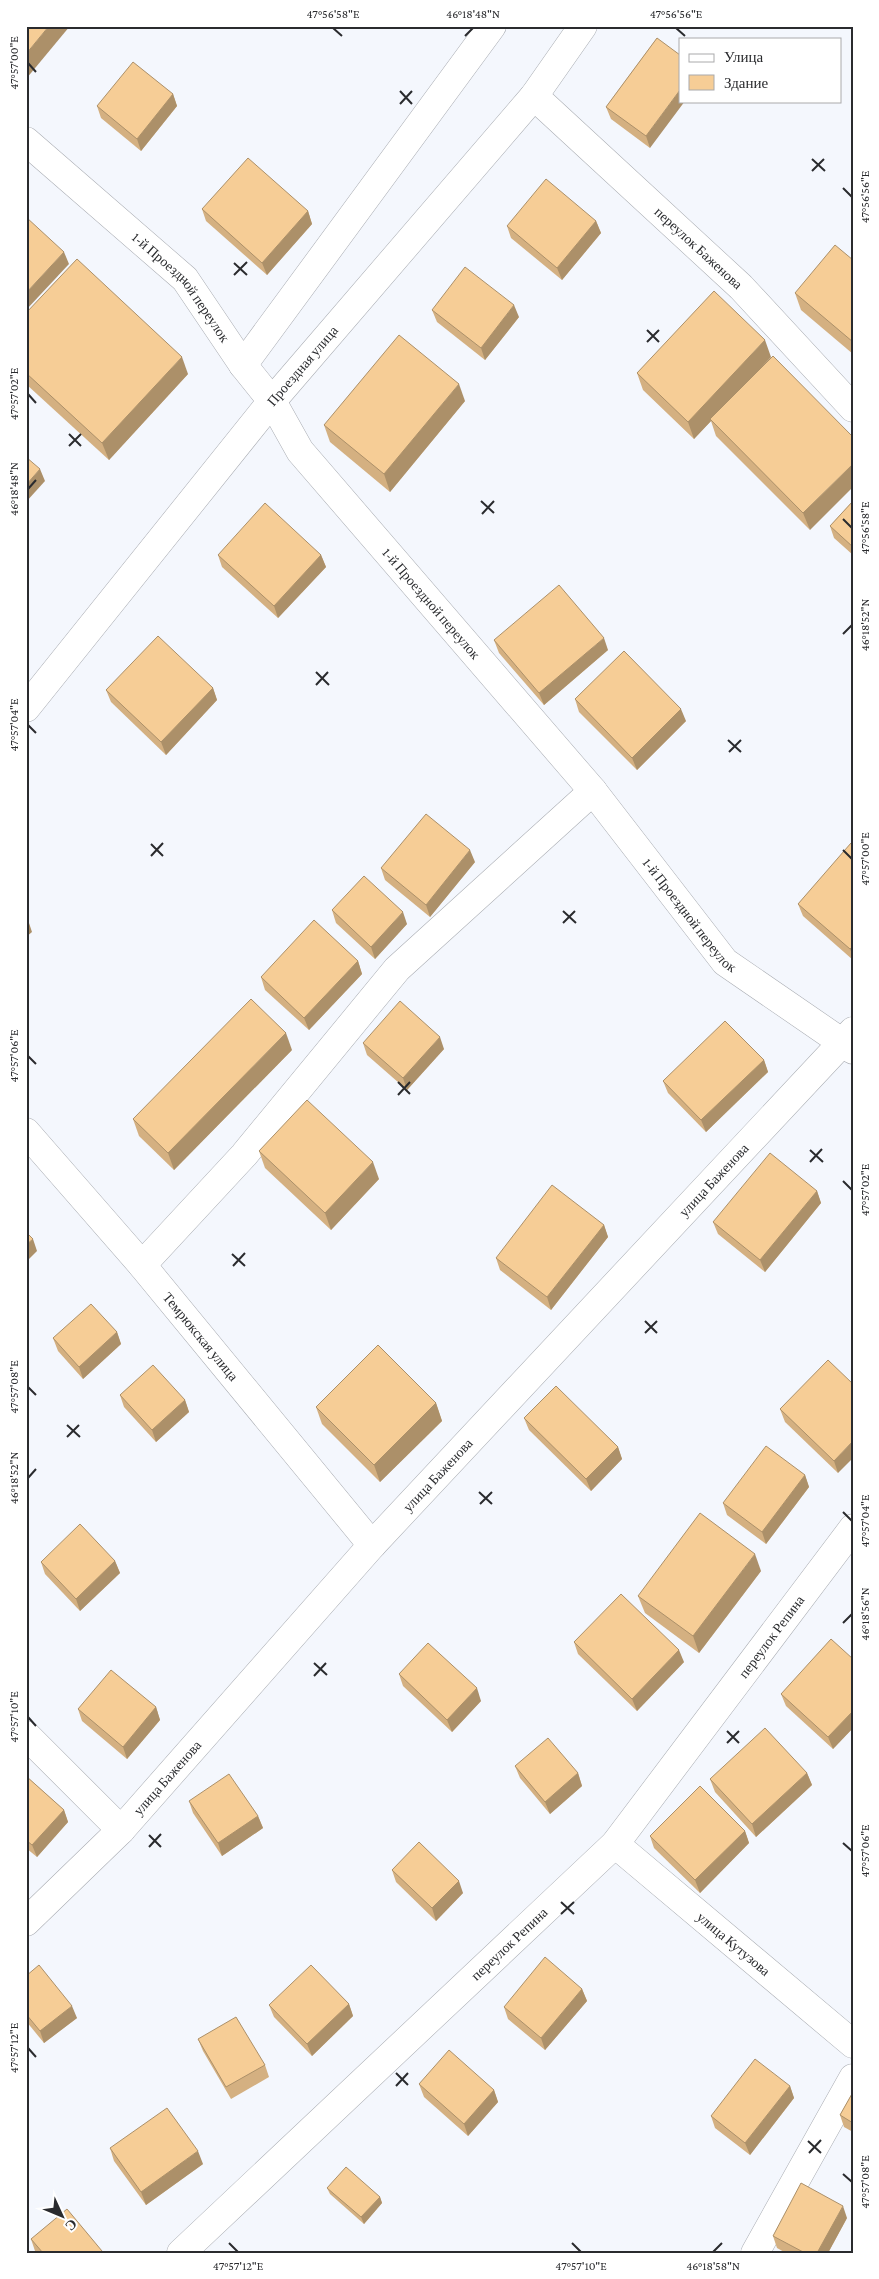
<svg xmlns="http://www.w3.org/2000/svg" width="879" height="2279" font-family="'Crimson Pro',serif">
  <style>
    .lines { fill: none; stroke-linecap: round; stroke-linejoin: round }
    .minor-casing { stroke: #a9acb2; stroke-width: 29 }
    .minor { stroke: #fff; stroke-width: 28 }
    .wall { fill: #d4b081 }
    .shaded-wall { fill: #ac9069 }
    .building { fill: #f6cd96; stroke: #ac9069 }
    .ticks { fill: none; stroke: #2a2b2e; stroke-width: 2 }
    .labels { text-anchor: middle; stroke-width: 4; stroke-linejoin: round; paint-order: stroke }
    .street-label { font-size: 14px; fill: #2a2b2e; stroke: #fff }
    .neatline { fill: none; stroke: #2a2b2e; stroke-width: 2 }
    .ticks-label { font-size: 12px; text-anchor: middle; fill: #2a2b2e }
  </style>
  <rect width="100%" height="100%" fill="#f4f7fd"/>
  <g class="lines">
    <g class="minor-casing">
      <g id="minor">
        <path id="s1" d="M534 96 741 287 853 408"/>
        <path id="s2" d="M26 141 185 279 243 365 272 401 300 451 593 791 725 962 853 1050"/>
        <path d="M243 365 492 26"/>
        <path id="s3" d="M26 708 272 401 534 96 583 26"/>
        <path id="s4" d="M26 1132 142 1265 372 1545"/>
        <path d="M142 1265 244 1155 397 969 593 791"/>
        <path d="M26 1735 121 1830"/>
        <path id="s5" d="M615 1844 853 2044"/>
        <path id="s6" d="M26 1922 121 1830 372 1545 853 1031"/>
        <path id="s7" d="M181 2253 615 1844 853 1528"/>
        <path d="M755 2253 853 2078"/>
      </g>
    </g>
    <use href="#minor" class="minor"/>
  </g>
  <g class="wall">
    <path d="M657 38 650 148 611 119 606 107Z"/>
    <path d="M173 94 177 106 141 151 101 118 97 106Z"/>
    <path d="M202 209 308 211 312 224 267 275 206 221Z"/>
    <path d="M596 221 601 233 562 280 511 238 507 226Z"/>
    <path d="M853 260V354L801 310 795 293Z"/>
    <path d="M432 310 519 317 485 360 437 322Z"/>
    <path d="M26 313 188 374 109 460 26 384Z"/>
    <path d="M773 356 810 530 716 436 711 421 694 439 643 390 637 373 771 357 752 377Z"/>
    <path d="M465 401 390 492 330 442 324 425Z"/>
    <path d="M853 501V555L834 538 830 526Z"/>
    <path d="M218 555H321L326 567 278 618 222 567Z"/>
    <path d="M494 640 608 650 544 705 499 653Z"/>
    <path d="M213 688 217 700 166 755 111 702 106 690Z"/>
    <path d="M575 699 686 721 637 770 579 712Z"/>
    <path d="M853 844V960L803 916 798 904Z"/>
    <path d="M475 862 430 917 385 880 381 868Z"/>
    <path d="M332 910 407 924 375 959 336 923Z"/>
    <path d="M358 961 362 974 309 1030 265 990 261 977Z"/>
    <path d="M363 1043 444 1049 407 1090 367 1055Z"/>
    <path d="M292 1050 174 1170 139 1136 133 1119Z"/>
    <path d="M764 1060 768 1072 706 1132 668 1093 663 1081Z"/>
    <path d="M259 1151 379 1179 331 1230 265 1168Z"/>
    <path d="M817 1191 821 1203 765 1272 718 1234 713 1222Z"/>
    <path d="M604 1225 608 1237 551 1310 500 1270 496 1258Z"/>
    <path d="M117 1332 121 1344 83 1379 58 1351 53 1338Z"/>
    <path d="M853 1384 838 1473 785 1422 780 1409Z"/>
    <path d="M120 1395 185 1400 189 1412 156 1442 124 1407Z"/>
    <path d="M436 1403 442 1421 380 1482 322 1424 316 1407Z"/>
    <path d="M524 1418 618 1447 622 1459 591 1491 529 1430Z"/>
    <path d="M805 1475 809 1487 766 1544 727 1515 723 1503Z"/>
    <path d="M115 1561 120 1573 80 1611 45 1574 41 1562Z"/>
    <path d="M761 1571 699 1653 645 1613 638 1596Z"/>
    <path d="M574 1642 684 1662 637 1711 578 1654Z"/>
    <path d="M853 1659V1728L833 1749 786 1706 781 1694Z"/>
    <path d="M399 1674 481 1701 452 1732 403 1686Z"/>
    <path d="M156 1707 160 1720 127 1759 82 1721 78 1709Z"/>
    <path d="M515 1766 578 1773 582 1786 550 1814 520 1778Z"/>
    <path d="M807 1773 812 1785 756 1837 715 1792 710 1779Z"/>
    <path d="M26 1776 64 1810 68 1822 37 1857 26 1848Z"/>
    <path d="M189 1801 258 1816 263 1828 222 1856 193 1813Z"/>
    <path d="M745 1831 749 1843 700 1893 654 1848 650 1836Z"/>
    <path d="M392 1870 463 1893 436 1921 396 1882Z"/>
    <path d="M26 1976 77 2018 44 2043 26 2021Z"/>
    <path d="M582 1989 587 2001 545 2050 508 2019 504 2007Z"/>
    <path d="M349 2004 353 2016 312 2056 274 2017 269 2005Z"/>
    <path d="M198 2039 265 2065 269 2077 231 2099 203 2051Z"/>
    <path d="M419 2084 494 2090 498 2102 468 2136 424 2097Z"/>
    <path d="M790 2086 794 2098 750 2155 715 2128 711 2116Z"/>
    <path d="M853 2092V2132L844 2127 840 2115Z"/>
    <path d="M110 2148 203 2164 146 2205 114 2161Z"/>
    <path d="M327 2188 380 2197 382 2203 364 2224 330 2194Z"/>
    <path d="M847 2218 828 2253H786L777 2248 773 2236Z"/>
    <path d="M31 2239 103 2253H37L35 2251Z"/>
  </g>
  <g class="shaded-wall">
    <path d="M49 26H70L26 79V54Z"/>
    <path d="M680 90V101H685L650 148 646 136Z"/>
    <path d="M173 94 177 106 141 151 137 139Z"/>
    <path d="M308 211 312 224 267 275 262 263Z"/>
    <path d="M596 221 601 233 562 280 557 268Z"/>
    <path d="M64 252 69 264 26 310V293Z"/>
    <path d="M514 305 519 317 485 360 481 348Z"/>
    <path d="M765 340 771 357 712 420 710 419 711 421 694 439 688 422Z"/>
    <path d="M182 357 188 374 109 460 102 443Z"/>
    <path d="M459 384 465 401 390 492 384 474Z"/>
    <path d="M853 464V487L810 530 803 513Z"/>
    <path d="M40 469 45 481 26 502V485Z"/>
    <path d="M321 555 326 567 278 618 274 606Z"/>
    <path d="M604 638 608 650 544 705 539 693Z"/>
    <path d="M213 688 217 700 166 755 161 742Z"/>
    <path d="M681 709 686 721 637 770 632 758Z"/>
    <path d="M470 850 475 862 430 917 426 905Z"/>
    <path d="M403 912 407 924 375 959 371 947Z"/>
    <path d="M28 920 32 932 26 937V921Z"/>
    <path d="M853 946V956L850 949Z"/>
    <path d="M358 961 362 974 309 1030 304 1018Z"/>
    <path d="M286 1033 292 1050 174 1170 168 1153Z"/>
    <path d="M440 1037 444 1049 407 1090 403 1078Z"/>
    <path d="M764 1060 768 1072 706 1132 701 1120Z"/>
    <path d="M373 1162 379 1179 331 1230 325 1213Z"/>
    <path d="M817 1191 821 1203 765 1272 760 1260Z"/>
    <path d="M604 1225 608 1237 551 1310 547 1297Z"/>
    <path d="M33 1239 37 1251 26 1262V1245Z"/>
    <path d="M117 1332 121 1344 83 1379 79 1367Z"/>
    <path d="M185 1400 189 1412 156 1442 152 1430Z"/>
    <path d="M436 1403 442 1421 380 1482 374 1465Z"/>
    <path d="M853 1441V1458L838 1473 834 1461Z"/>
    <path d="M618 1447 622 1459 591 1491 586 1479Z"/>
    <path d="M805 1475 809 1487 766 1544 762 1532Z"/>
    <path d="M755 1554 761 1571 699 1653 693 1636Z"/>
    <path d="M115 1561 120 1573 80 1611 76 1599Z"/>
    <path d="M679 1650 684 1662 637 1711 632 1699Z"/>
    <path d="M477 1688 481 1701 452 1732 447 1720Z"/>
    <path d="M156 1707 160 1720 127 1759 123 1747Z"/>
    <path d="M853 1711V1728L833 1749 828 1737Z"/>
    <path d="M578 1773 582 1786 550 1814 545 1802Z"/>
    <path d="M807 1773 812 1785 756 1837 752 1824Z"/>
    <path d="M64 1810 68 1822 37 1857 32 1845Z"/>
    <path d="M258 1816 263 1828 222 1856 218 1843Z"/>
    <path d="M745 1831 749 1843 700 1893 695 1880Z"/>
    <path d="M459 1881 463 1893 436 1921 432 1908Z"/>
    <path d="M582 1989 587 2001 545 2050 541 2038Z"/>
    <path d="M349 2004 353 2016 312 2056 307 2044Z"/>
    <path d="M72 2006 77 2018 44 2043 40 2031Z"/>
    <path d="M790 2086 794 2098 750 2155 745 2143Z"/>
    <path d="M494 2090 498 2102 468 2136 464 2124Z"/>
    <path d="M198 2151 203 2164 146 2205 141 2192Z"/>
    <path d="M380 2197 382 2203 364 2224 361 2217Z"/>
    <path d="M843 2206 847 2218 828 2253H817Z"/>
  </g>
  <g class="building">
    <path d="M26 26H49L26 54Z"/>
    <path d="M657 38 680 55V90L646 136 606 107Z"/>
    <path d="M133 62 173 94 137 139 97 106Z"/>
    <path d="M248 158 308 211 262 263 202 209Z"/>
    <path d="M546 179 596 221 557 268 507 226Z"/>
    <path d="M26 217 64 252 26 293Z"/>
    <path d="M835 245 853 260V342L795 293Z"/>
    <path d="M77 259 182 357 102 443 26 373V313Z"/>
    <path d="M465 267 514 305 481 348 432 310Z"/>
    <path d="M714 291 765 340 688 422 637 373Z"/>
    <path d="M399 335 459 384 384 474 324 425Z"/>
    <path d="M773 356 853 437V464L803 513 710 419Z"/>
    <path d="M26 457 40 469 26 485Z"/>
    <path d="M853 501V547L830 526Z"/>
    <path d="M265 503 321 555 274 606 218 555Z"/>
    <path d="M559 585 604 638 539 693 494 640Z"/>
    <path d="M158 636 213 688 161 742 106 690Z"/>
    <path d="M624 651 681 709 632 758 575 699Z"/>
    <path d="M426 814 470 850 426 905 381 868Z"/>
    <path d="M851 843 853 844V946L850 949 798 904Z"/>
    <path d="M364 876 403 912 371 947 332 910Z"/>
    <path d="M314 920 358 961 304 1018 261 977Z"/>
    <path d="M251 999 286 1033 168 1153 133 1119Z"/>
    <path d="M400 1001 440 1037 403 1078 363 1043Z"/>
    <path d="M725 1021 764 1060 701 1120 663 1081Z"/>
    <path d="M307 1100 373 1162 325 1213 259 1151Z"/>
    <path d="M770 1153 817 1191 760 1260 713 1222Z"/>
    <path d="M552 1185 604 1225 547 1297 496 1258Z"/>
    <path d="M26 1232 33 1239 26 1245Z"/>
    <path d="M91 1304 117 1332 79 1367 53 1338Z"/>
    <path d="M378 1345 436 1403 374 1465 316 1407Z"/>
    <path d="M828 1360 853 1384V1441L834 1461 780 1409Z"/>
    <path d="M153 1365 185 1400 152 1430 120 1395Z"/>
    <path d="M556 1386 618 1447 586 1479 524 1418Z"/>
    <path d="M766 1446 805 1475 762 1532 723 1503Z"/>
    <path d="M700 1513 755 1554 693 1636 638 1596Z"/>
    <path d="M80 1524 115 1561 76 1599 41 1562Z"/>
    <path d="M621 1594 679 1650 632 1699 574 1642Z"/>
    <path d="M831 1639 853 1659V1711L828 1737 781 1694Z"/>
    <path d="M428 1643 477 1688 447 1720 399 1674Z"/>
    <path d="M111 1670 156 1707 123 1747 78 1709Z"/>
    <path d="M765 1728 807 1773 752 1824 710 1779Z"/>
    <path d="M548 1738 578 1773 545 1802 515 1766Z"/>
    <path d="M229 1774 258 1816 218 1843 189 1801Z"/>
    <path d="M26 1776 64 1810 32 1845 26 1840Z"/>
    <path d="M700 1786 745 1831 695 1880 650 1836Z"/>
    <path d="M419 1842 459 1881 432 1908 392 1870Z"/>
    <path d="M545 1957 582 1989 541 2038 504 2007Z"/>
    <path d="M39 1965 72 2006 40 2031 26 2014V1976Z"/>
    <path d="M311 1965 349 2004 307 2044 269 2005Z"/>
    <path d="M236 2017 265 2065 226 2087 198 2039Z"/>
    <path d="M449 2050 494 2090 464 2124 419 2084Z"/>
    <path d="M755 2059 790 2086 745 2143 711 2116Z"/>
    <path d="M853 2092V2123L840 2115Z"/>
    <path d="M167 2108 198 2151 141 2192 110 2148Z"/>
    <path d="M346 2167 380 2197 361 2217 327 2188Z"/>
    <path d="M801 2183 843 2206 817 2253H805L773 2236Z"/>
    <path d="M67 2209 102 2251 101 2253H43L31 2239Z"/>
  </g>
  <path class="ticks" d="M333 28 342 36M676 28 685 36M465 36 473 28M28 63 36 72M400 91 412 104M400 104 412 91M812 159 825 171M812 171 824 159M843 188 852 197M234 263 247 275M234 275 247 262M647 330 659 342M647 342 659 330M28 394 36 403M69 434 81 446M69 446 81 434M28 489 36 480M481 501 494 513M482 514 494 501M843 519 852 528M843 634 852 625M316 672 329 685M316 685 328 672M28 725 36 733M728 740 741 752M729 752 741 740M151 844 163 856M843 850 852 859M151 856 163 843M563 911 576 923M563 923 575 911M28 1056 36 1064M398 1082 410 1094M398 1095 410 1082M810 1150 823 1162M810 1162 822 1149M843 1181 852 1190M232 1254 245 1266M233 1266 245 1253M645 1321 657 1333M645 1333 657 1321M28 1387 36 1395M67 1425 80 1437M67 1437 79 1425M28 1478 36 1469M479 1492 492 1504M480 1504 492 1492M843 1512 852 1521M843 1623 852 1614M314 1663 327 1675M314 1676 326 1663M28 1717 36 1726M727 1731 739 1743M727 1743 739 1731M149 1835 161 1847M843 1843 852 1851M149 1847 161 1834M561 1902 574 1914M561 1914 574 1902M28 2048 36 2057M396 2073 408 2085M396 2086 408 2073M808 2141 821 2153M809 2153 821 2140M843 2174 852 2182M229 2243 238 2252M572 2243 581 2252M713 2252 722 2243"/>
  <g class="labels">
    <g class="street-label">
      <text dy="5" stroke="none"><textPath href="#s1" startOffset="224">переулок Баженова</textPath></text>
      <text dy="5" stroke="none"><textPath href="#s2" startOffset="214">1-й Проездной переулок</textPath></text>
      <text dy="5" stroke="none"><textPath href="#s3" startOffset="440">Проездная улица</textPath></text>
      <text dy="5" stroke="none"><textPath href="#s2" startOffset="619">1-й Проездной переулок</textPath></text>
      <text dy="5" stroke="none"><textPath href="#s2" startOffset="1024">1-й Проездной переулок</textPath></text>
      <text dy="5" stroke="none"><textPath href="#s6" startOffset="1012">улица Баженова</textPath></text>
      <text dy="5" stroke="none"><textPath href="#s4" startOffset="269">Темрюкская улица</textPath></text>
      <text dy="5" stroke="none"><textPath href="#s6" startOffset="608">улица Баженова</textPath></text>
      <text dy="5" stroke="none"><textPath href="#s7" startOffset="856">переулок Репина</textPath></text>
      <text dy="5" stroke="none"><textPath href="#s6" startOffset="202">улица Баженова</textPath></text>
      <text dy="5" stroke="none"><textPath href="#s5" startOffset="155">улица Кутузова</textPath></text>
      <text dy="5" stroke="none"><textPath href="#s7" startOffset="451">переулок Репина</textPath></text>
    </g>
  </g>
  <rect width="879" height="2279" fill="none" stroke="#ffffff" stroke-width="55"/>
  <rect x="679" y="38" width="162" height="65" fill="#ffffff" stroke="#aaaaab"/>
  <rect x="689" y="54" width="25" height="8" fill="#ffffff" stroke="#aaaaab"/>
  <text x="724" y="62" font-size="15" fill="#2a2b2e">Улица</text>
  <rect x="689" y="75" width="25" height="15" fill="#f6cd96" stroke="#aaaaab"/>
  <text x="724" y="88" font-size="15" fill="#2a2b2e">Здание</text>
  <g transform="translate(62 2216) rotate(134)" stroke="#ffffff" stroke-width="4" paint-order="stroke">
  <path d="M0-4L9 19L0 12L-9 19Z" fill="#2a2b2e"/>
  <text y="-8" font-size="14" font-weight="bold" text-anchor="middle" fill="#2a2b2e">С</text>
  </g>
  <rect x="28" y="28" width="824" height="2224" class="neatline"/>
  <g class="ticks-label">
    <text x="333" y="18">47°56'58"E</text>
    <text x="473" y="18">46°18'48"N</text>
    <text x="676" y="18">47°56'56"E</text>
    <text transform="translate(14 63) rotate(-90)" y="4">47°57'00"E</text>
    <text transform="translate(865 197) rotate(-90)" y="4">47°56'56"E</text>
    <text transform="translate(14 394) rotate(-90)" y="4">47°57'02"E</text>
    <text transform="translate(14 489) rotate(-90)" y="4">46°18'48"N</text>
    <text transform="translate(865 528) rotate(-90)" y="4">47°56'58"E</text>
    <text transform="translate(865 625) rotate(-90)" y="4">46°18'52"N</text>
    <text transform="translate(14 725) rotate(-90)" y="4">47°57'04"E</text>
    <text transform="translate(865 859) rotate(-90)" y="4">47°57'00"E</text>
    <text transform="translate(14 1056) rotate(-90)" y="4">47°57'06"E</text>
    <text transform="translate(865 1190) rotate(-90)" y="4">47°57'02"E</text>
    <text transform="translate(14 1387) rotate(-90)" y="4">47°57'08"E</text>
    <text transform="translate(14 1478) rotate(-90)" y="4">46°18'52"N</text>
    <text transform="translate(865 1521) rotate(-90)" y="4">47°57'04"E</text>
    <text transform="translate(865 1614) rotate(-90)" y="4">46°18'56"N</text>
    <text transform="translate(14 1717) rotate(-90)" y="4">47°57'10"E</text>
    <text transform="translate(865 1851) rotate(-90)" y="4">47°57'06"E</text>
    <text transform="translate(14 2048) rotate(-90)" y="4">47°57'12"E</text>
    <text transform="translate(865 2182) rotate(-90)" y="4">47°57'08"E</text>
    <text x="238" y="2270">47°57'12"E</text>
    <text x="581" y="2270">47°57'10"E</text>
    <text x="713" y="2270">46°18'58"N</text>
  </g>
</svg>
